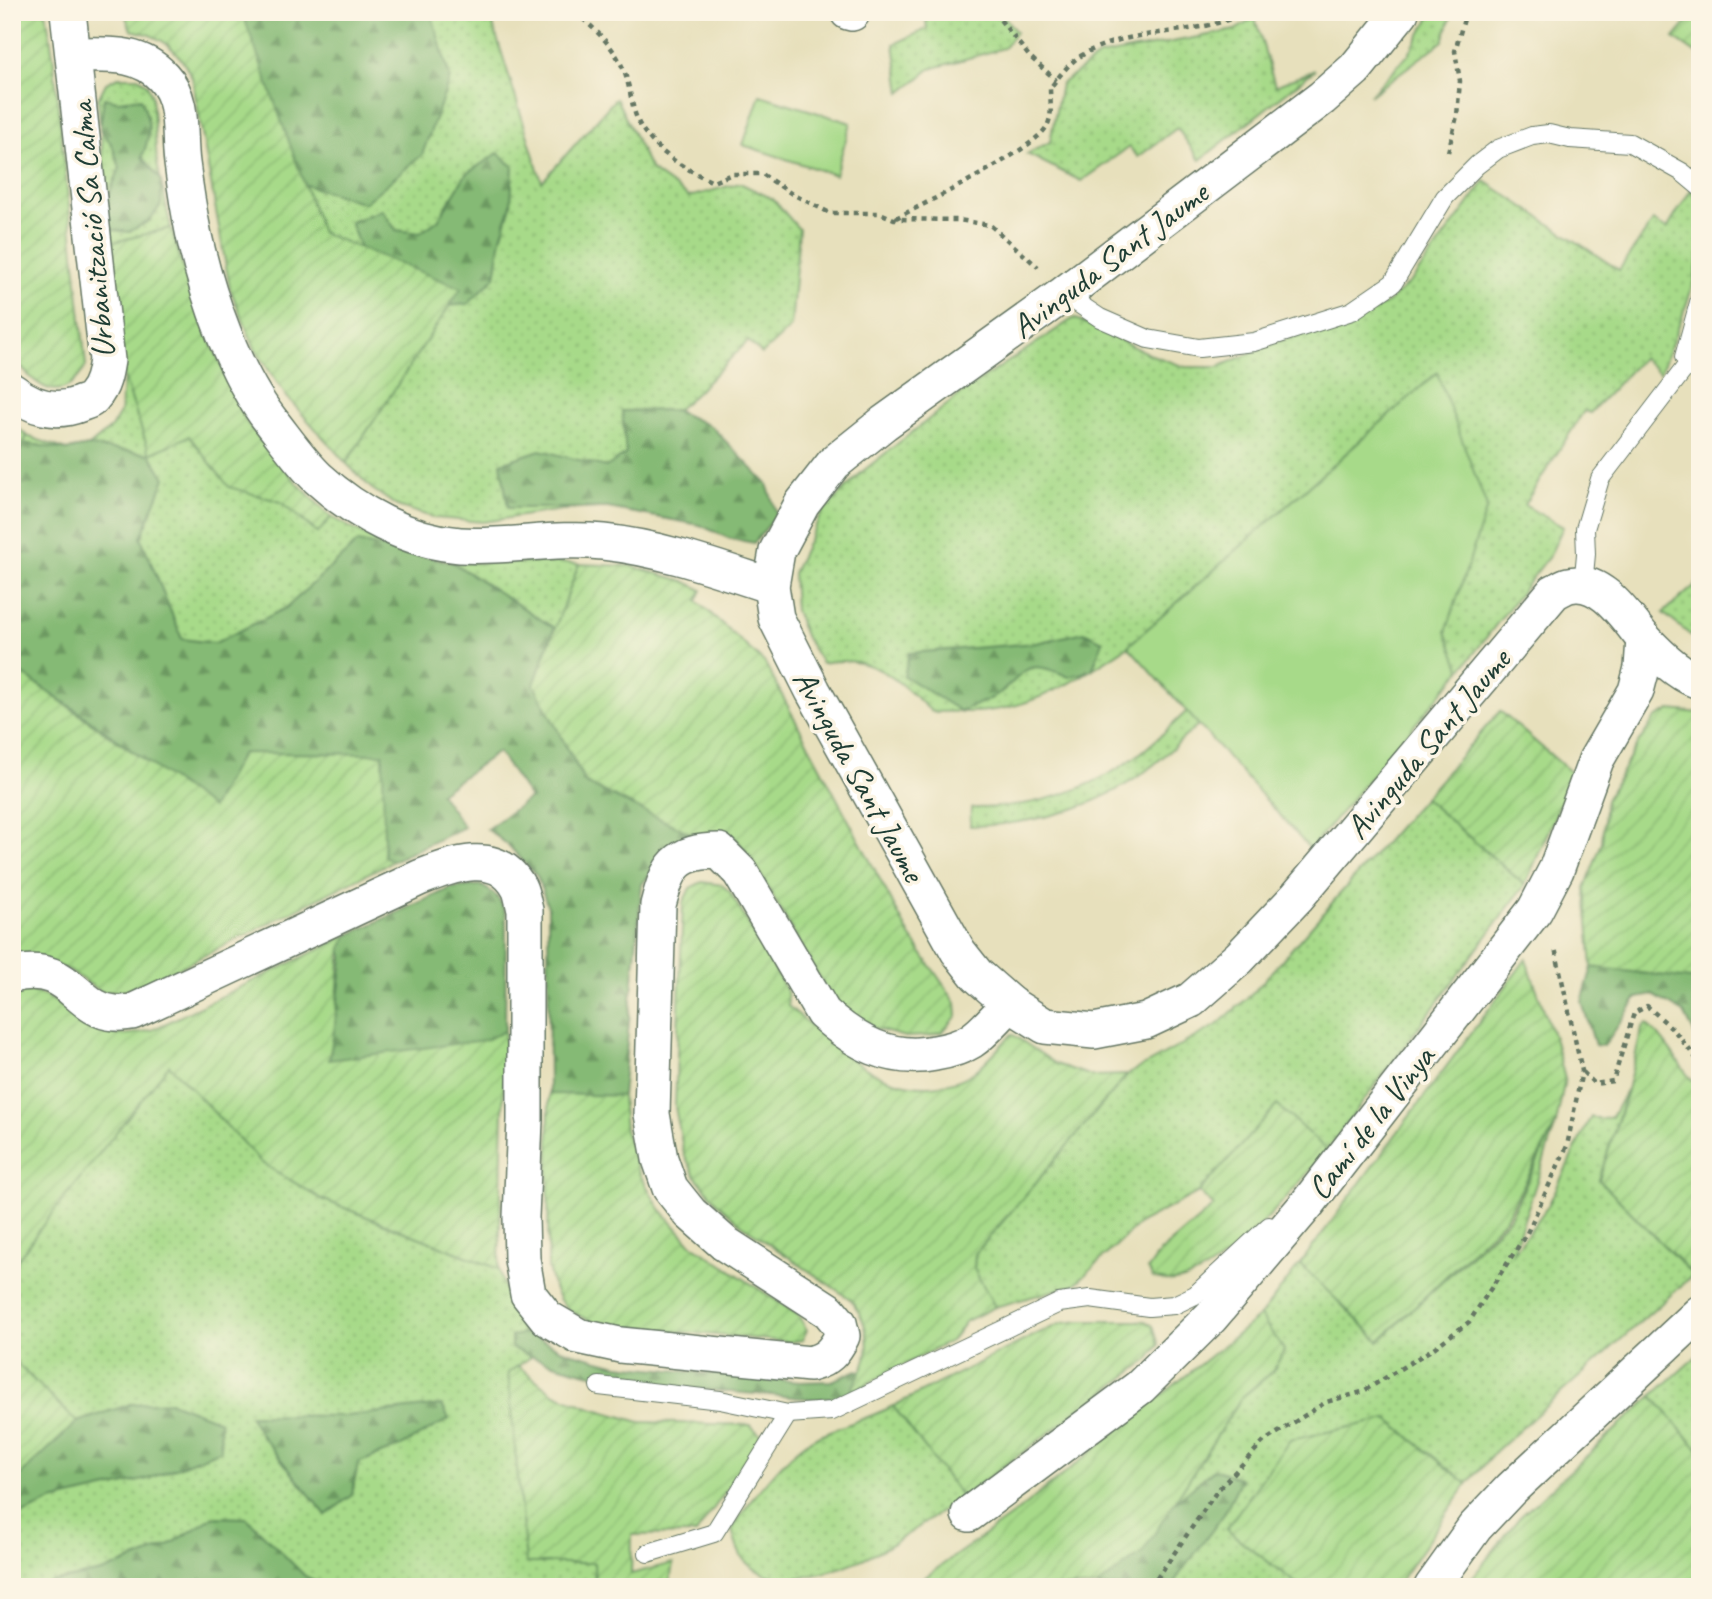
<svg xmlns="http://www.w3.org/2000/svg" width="1712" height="1599" font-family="Caveat,sans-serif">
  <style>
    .grass { fill: url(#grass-dots); stroke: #638c5e; stroke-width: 2 }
    .forest { fill: url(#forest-firs); stroke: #527c54; stroke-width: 2 }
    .garden { fill: url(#garden-furrows); stroke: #638c5e; stroke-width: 2 }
    .pitch { fill: #a7da89; stroke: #638c5e; stroke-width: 2 }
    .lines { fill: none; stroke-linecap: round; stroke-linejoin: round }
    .lane-casing { stroke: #657664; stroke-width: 20 }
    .street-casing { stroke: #657664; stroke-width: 38 }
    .path { stroke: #657664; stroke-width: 4.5; stroke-dasharray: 5 5; stroke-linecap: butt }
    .lane { stroke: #fff; stroke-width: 18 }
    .street { stroke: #fff; stroke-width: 35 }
    .labels { text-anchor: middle; stroke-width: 7; stroke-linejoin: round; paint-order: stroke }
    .street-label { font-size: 33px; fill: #1f3d34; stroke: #fcf5e5 }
  </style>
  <defs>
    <pattern id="grass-dots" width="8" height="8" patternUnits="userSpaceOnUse" patternTransform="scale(1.75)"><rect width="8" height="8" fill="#a7da89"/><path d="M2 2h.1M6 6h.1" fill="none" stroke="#8fbc77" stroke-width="1.8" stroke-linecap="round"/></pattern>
    <pattern id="forest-firs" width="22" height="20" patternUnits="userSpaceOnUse" patternTransform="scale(1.75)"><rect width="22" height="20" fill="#85ba75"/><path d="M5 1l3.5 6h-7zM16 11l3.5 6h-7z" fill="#6c9861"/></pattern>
    <pattern id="garden-furrows" width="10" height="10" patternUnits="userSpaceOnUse" patternTransform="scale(1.75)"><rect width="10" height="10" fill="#a7da89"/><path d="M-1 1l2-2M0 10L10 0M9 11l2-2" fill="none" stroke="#8fbc77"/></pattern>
  </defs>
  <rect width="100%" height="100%" fill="#fcf5e5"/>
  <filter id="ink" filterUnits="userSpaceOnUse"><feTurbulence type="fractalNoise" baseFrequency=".0143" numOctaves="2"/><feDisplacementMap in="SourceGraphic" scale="14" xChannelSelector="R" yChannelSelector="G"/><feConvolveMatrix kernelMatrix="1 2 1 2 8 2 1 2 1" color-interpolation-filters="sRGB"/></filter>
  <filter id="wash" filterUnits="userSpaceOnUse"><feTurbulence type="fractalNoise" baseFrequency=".00686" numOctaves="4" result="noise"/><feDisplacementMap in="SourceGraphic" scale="28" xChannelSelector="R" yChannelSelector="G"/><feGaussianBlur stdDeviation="1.57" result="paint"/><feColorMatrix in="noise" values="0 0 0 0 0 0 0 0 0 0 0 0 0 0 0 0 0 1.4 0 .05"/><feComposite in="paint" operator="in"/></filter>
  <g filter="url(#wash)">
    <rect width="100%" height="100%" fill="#e7e0bc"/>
    <g class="grass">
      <path d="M242 12H489L542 182 616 98 651 170 689 197 740 183 773 199 799 229 791 327 762 354 748 341 693 396 647 434 637 506 561 510 483 522 435 518 397 506 371 488 346 463 461 288 322 233Z"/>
      <path d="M925 12H1001L1016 32 1004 48 930 69 901 93 894 44 927 29Z"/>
      <path d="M1433 12H1453L1443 41 1369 96 1408 55Z"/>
      <path d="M1255 18 1275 86 1315 70 1200 160 1177 128 1138 157 1129 147 1081 181 1027 154 1050 142 1061 84 1099 56 1235 30Z"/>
      <path d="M118 77H138L147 84 152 96 157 163 171 228 110 243 98 99 106 83Z"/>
      <path d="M1485 181 1619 270 1653 221 1667 229 1692 188C1694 195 1698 202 1699 209 1710 260 1678 327 1660 373L1642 358 1590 413 1584 411 1524 505 1563 527 1550 555 1461 670 1446 632 1462 583 1437 373 1128 646C1086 674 1039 706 987 711 969 713 950 711 932 712 897 680 873 653 822 663L806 638 795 611 793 573 822 512 863 471 967 389 1074 318 1149 354 1185 367H1218L1274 343 1364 314 1389 302 1413 279Z"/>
      <path d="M124 377 150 454 189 436 251 492 281 502 317 533 331 517C365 535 402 557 440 561 486 566 533 559 579 564L534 685 417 754 242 753 212 809 80 713 15 669 12 671V466L27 436 67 450 89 446 111 428 120 413Z"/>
      <path d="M1700 581V643L1663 613Z"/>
      <path d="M1187 711 1199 724C1183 738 1167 754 1151 767 1100 808 1033 825 970 826L971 808C1031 809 1090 791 1138 755 1155 742 1171 726 1187 711Z"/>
      <path d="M1424 798 1525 885 1327 1150 1277 1106 1199 1192 1140 1223 1074 1285 995 1307 974 1269 975 1254 1127 1075 1217 1025 1253 993Z"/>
      <path d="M169 1064 262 1163 322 1199 499 1269C509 1304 514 1324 538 1352L508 1373 527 1563H595V1587H12V1483L77 1422 12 1359V1268L36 1234Z"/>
      <path d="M1627 1089 1599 1180 1693 1275 1496 1451 1467 1484 1387 1419 1226 1529 1301 1587H1096L1174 1503 1241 1398 1273 1371 1284 1350 1260 1316 1300 1264 1379 1341 1509 1219 1556 1124 1512 1255 1548 1206 1591 1116 1599 1120 1612 1117Z"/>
      <path d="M1700 1353V1451L1652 1396Z"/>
      <path d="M893 1406 962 1497C910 1533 868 1566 804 1577 783 1580 760 1577 744 1560 737 1552 735 1540 732 1530 746 1504 790 1449 816 1437 841 1425 868 1419 893 1406Z"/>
    </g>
    <g class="forest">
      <path d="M225 12H431L450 78 422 155 364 203 305 185Z"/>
      <path d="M104 98 118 101 141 98C150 122 152 133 142 157L161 180V205L149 221 129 232 108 229 106 201 120 168 112 145 100 129Z"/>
      <path d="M498 153 513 166 511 205 501 238 495 277 468 304 438 307 365 260 350 222 382 210 396 230 420 233 438 220 466 174Z"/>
      <path d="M675 410 712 427 767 484 777 515 754 543 728 538 700 525 608 508H508L501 463 540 450 606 467 626 454 622 411Z"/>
      <path d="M23 443 67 450 89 446 150 454 165 478 141 538 182 639 215 643 286 608 358 542 452 562 554 628 534 685 585 783 694 835 671 850 642 884 622 1096 549 1094 548 907 537 876 508 845 487 829 530 798 498 752 440 793 464 827 393 861 384 857 382 754 242 753 212 809 80 713 15 669 12 671V466Z"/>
      <path d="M1084 632 1103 641 1092 670 1069 677C1018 654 1029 676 992 698 982 703 970 707 960 711L904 676 909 653 1036 643Z"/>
      <path d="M480 885C495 893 501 899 506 915L505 1031 486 1040 322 1190 293 1182 286 1155 322 1103 335 1025 343 957 341 948 348 935 451 888Z"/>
      <path d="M1592 967 1700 980V1044L1684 1013 1653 995 1637 998 1604 1046 1595 1045 1582 1002Z"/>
      <path d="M529 1333 562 1350 617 1365 800 1382 832 1381 857 1370 872 1376 864 1392 840 1398 813 1399C715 1389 602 1389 511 1348V1336Z"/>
      <path d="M171 1402 220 1421 221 1450 148 1479 52 1501 12 1519V1483L77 1422 131 1404Z"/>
      <path d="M442 1405 449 1419 401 1446 358 1463 352 1495 326 1515 261 1435 249 1415 347 1416Z"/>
      <path d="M1214 1469 1241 1479 1224 1514 1177 1578 1175 1587H990L1146 1513 1174 1503Z"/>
      <path d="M213 1517 247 1518 305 1576 328 1587H43L50 1582 102 1572 168 1546Z"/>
    </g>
    <g class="garden">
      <path d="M12 12H46L53 56 86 366C60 410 36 385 12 357Z"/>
      <path d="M124 12H242L322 233 461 288 346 463 286 396 255 349 230 289 192 77C177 48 163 36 131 30Z"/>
      <path d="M1696 12H1700V56L1674 38Z"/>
      <path d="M171 228 193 301 247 423 296 482 331 517 318 533 281 502 229 487 189 436 150 454 124 377 110 243Z"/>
      <path d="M12 422 27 436 12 466Z"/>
      <path d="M579 564 631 566 684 581 702 590 697 601 765 663 910 936 956 1003 957 1016 942 1032 929 1036 905 1037 869 1027 843 1013 824 986 750 856 736 839 722 835H694L586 783 534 685Z"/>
      <path d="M15 669 212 808 242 753 383 754 384 856 393 861 153 981 123 991 102 992 69 971 31 954 12 956V671Z"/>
      <path d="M1670 710 1700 713V980L1592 967 1585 889 1602 842 1606 800 1637 745 1655 718Z"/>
      <path d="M1500 711 1573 774 1525 885 1424 798Z"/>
      <path d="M702 882 722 885 730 892 787 991 788 1006C830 1041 871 1088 929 1086 945 1085 960 1082 974 1072 988 1061 1000 1046 1012 1034L1056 1064 1092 1076 1127 1075 975 1254 974 1269 995 1307 966 1321 951 1341 851 1392C853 1385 857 1379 861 1372 874 1346 867 1320 850 1299L743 1226 717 1203 695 1176 684 1154 675 1107 683 903 690 888Z"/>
      <path d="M348 935 341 948 335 1025 329 1060 485 1040 505 1031 499 1269 322 1199 262 1163 169 1065 36 1234 12 1268V994C42 980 76 1021 102 1031 119 1038 135 1033 152 1030Z"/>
      <path d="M1526 959 1555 1041 1565 1079 1556 1124 1506 1218 1379 1341 1300 1264Z"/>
      <path d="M1646 1024C1668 1041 1680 1069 1700 1090V1268L1693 1275 1599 1180 1625 1098 1642 1029Z"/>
      <path d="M549 1094 622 1096 625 1130 639 1173 660 1209 690 1243 798 1315 807 1330 802 1340 790 1342 598 1324C563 1310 557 1304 548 1268Z"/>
      <path d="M1277 1105 1327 1150C1293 1189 1228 1275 1174 1281 1167 1282 1160 1280 1153 1278L1148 1269 1159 1253 1214 1206 1199 1192Z"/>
      <path d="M1260 1316 1284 1350 1273 1371 1241 1398 1142 1553 1096 1587H911L1014 1514Z"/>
      <path d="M1082 1321H1145L1153 1326 1159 1345 1148 1360 962 1497 893 1406 1037 1334 1062 1323Z"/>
      <path d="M12 1359 77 1422 12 1483Z"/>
      <path d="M518 1366 553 1393 588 1407 640 1422 750 1425 763 1437 696 1534 632 1535 631 1574 673 1563 669 1587H595L594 1563H526L508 1373Z"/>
      <path d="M1652 1396 1700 1451V1587H1465L1519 1518Z"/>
      <path d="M1387 1419 1467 1484 1396 1587H1301L1226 1529 1290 1440Z"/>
    </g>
    <g class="pitch">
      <path d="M760 95 851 123 835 175 743 145Z"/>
      <path d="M1437 373 1487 507 1446 632 1461 670 1310 849 1128 646Z"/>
    </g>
  </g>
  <g filter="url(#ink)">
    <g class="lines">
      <g class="lane-casing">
        <g id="lane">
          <path d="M1064 294 1100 318 1148 339 1199 348 1254 342 1352 311 1393 283 1445 197 1477 165 1498 149 1532 136 1549 134 1570 139 1630 143 1682 172 1700 187"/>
          <path d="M1697 363 1688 364 1684 357 1700 299"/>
          <path d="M1583 586 1586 554 1585 529 1600 479 1688 364"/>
          <path d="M599 1386 720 1400 788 1414 832 1411 1059 1303 1090 1299 1149 1307 1174 1305 1195 1295 1269 1226"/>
          <path d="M648 1553 714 1533 788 1414"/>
        </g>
      </g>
      <g class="street-casing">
        <g id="street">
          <path d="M848 12 852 13"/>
          <path d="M1401 12 1355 69 1322 98 1064 294 884 423 834 463 802 504 777 551 771 586 776 618 813 691 958 951 977 975 1010 1004 1045 1026 1094 1031 1146 1021 1191 1000 1239 958 1297 897 1554 592C1559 590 1564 586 1569 585 1602 577 1627 619 1644 639 1658 654 1680 676 1700 681"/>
          <path d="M74 55C107 55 139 51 163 77 185 100 178 134 182 163 185 187 189 212 194 236 207 295 234 374 271 421 286 440 301 462 318 478 356 513 408 541 460 545 507 548 555 537 603 542 661 548 716 568 771 586"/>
          <path d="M12 391C32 407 55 414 80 404 85 402 91 401 94 396 103 386 105 373 107 360L68 12"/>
          <path d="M12 975C70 960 75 1010 115 1013 121 1014 127 1012 132 1012L419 878C452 865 497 847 519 888 522 894 523 903 525 910V1120L521 1217 522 1259 528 1294 547 1318 578 1336 620 1345 810 1364C828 1359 834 1352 842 1336L839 1323 829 1311 724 1243 690 1213 670 1188 660 1159 652 1114 658 905C668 866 676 851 719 851L740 872 823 1013C855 1042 890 1062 935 1053 947 1051 960 1048 971 1041 985 1032 997 1016 1010 1004"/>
          <path d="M969 1514 1140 1387 1211 1317 1308 1203 1535 910 1556 870 1596 760 1636 691 1642 668 1644 639"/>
          <path d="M1432 1587 1475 1527 1511 1489 1700 1313"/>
        </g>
      </g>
      <g class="path">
        <path d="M575 12C597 31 619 50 627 80 631 94 633 114 641 127 658 154 686 169 713 182L732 174H762L792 194 830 213H880L894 219 958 220 990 225 1038 267"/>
        <path d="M994 12 1029 56 1056 80"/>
        <path d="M1448 152 1457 116 1460 81 1455 51 1466 12"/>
        <path d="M896 218C924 204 1035 150 1047 126 1053 115 1050 100 1050 88 1058 78 1068 64 1079 57 1129 25 1195 39 1246 12"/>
        <path d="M1583 1072 1595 1084 1613 1081 1634 1013 1647 1006 1673 1029 1700 1063"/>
        <path d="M1151 1587 1217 1491 1263 1442 1326 1402 1362 1392 1431 1350 1469 1322 1527 1233 1567 1146 1582 1071 1555 948"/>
      </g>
      <use href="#lane" class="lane"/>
      <use href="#street" class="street"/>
    </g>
  </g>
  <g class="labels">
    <g class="street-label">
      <text transform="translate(91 230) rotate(-95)" y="12">Urbanització Sa Calma</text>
      <text transform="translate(1109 259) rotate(-37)" y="12">Avinguda Sant Jaume</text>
      <text transform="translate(1427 743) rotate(-50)" y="12">Avinguda Sant Jaume</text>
      <text transform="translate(860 775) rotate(61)" y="12">Avinguda Sant Jaume</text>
      <text transform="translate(1370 1122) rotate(-52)" y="12">Camí de la Vinya</text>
    </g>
  </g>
  <rect width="1712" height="1599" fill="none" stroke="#fcf5e5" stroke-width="42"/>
</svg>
